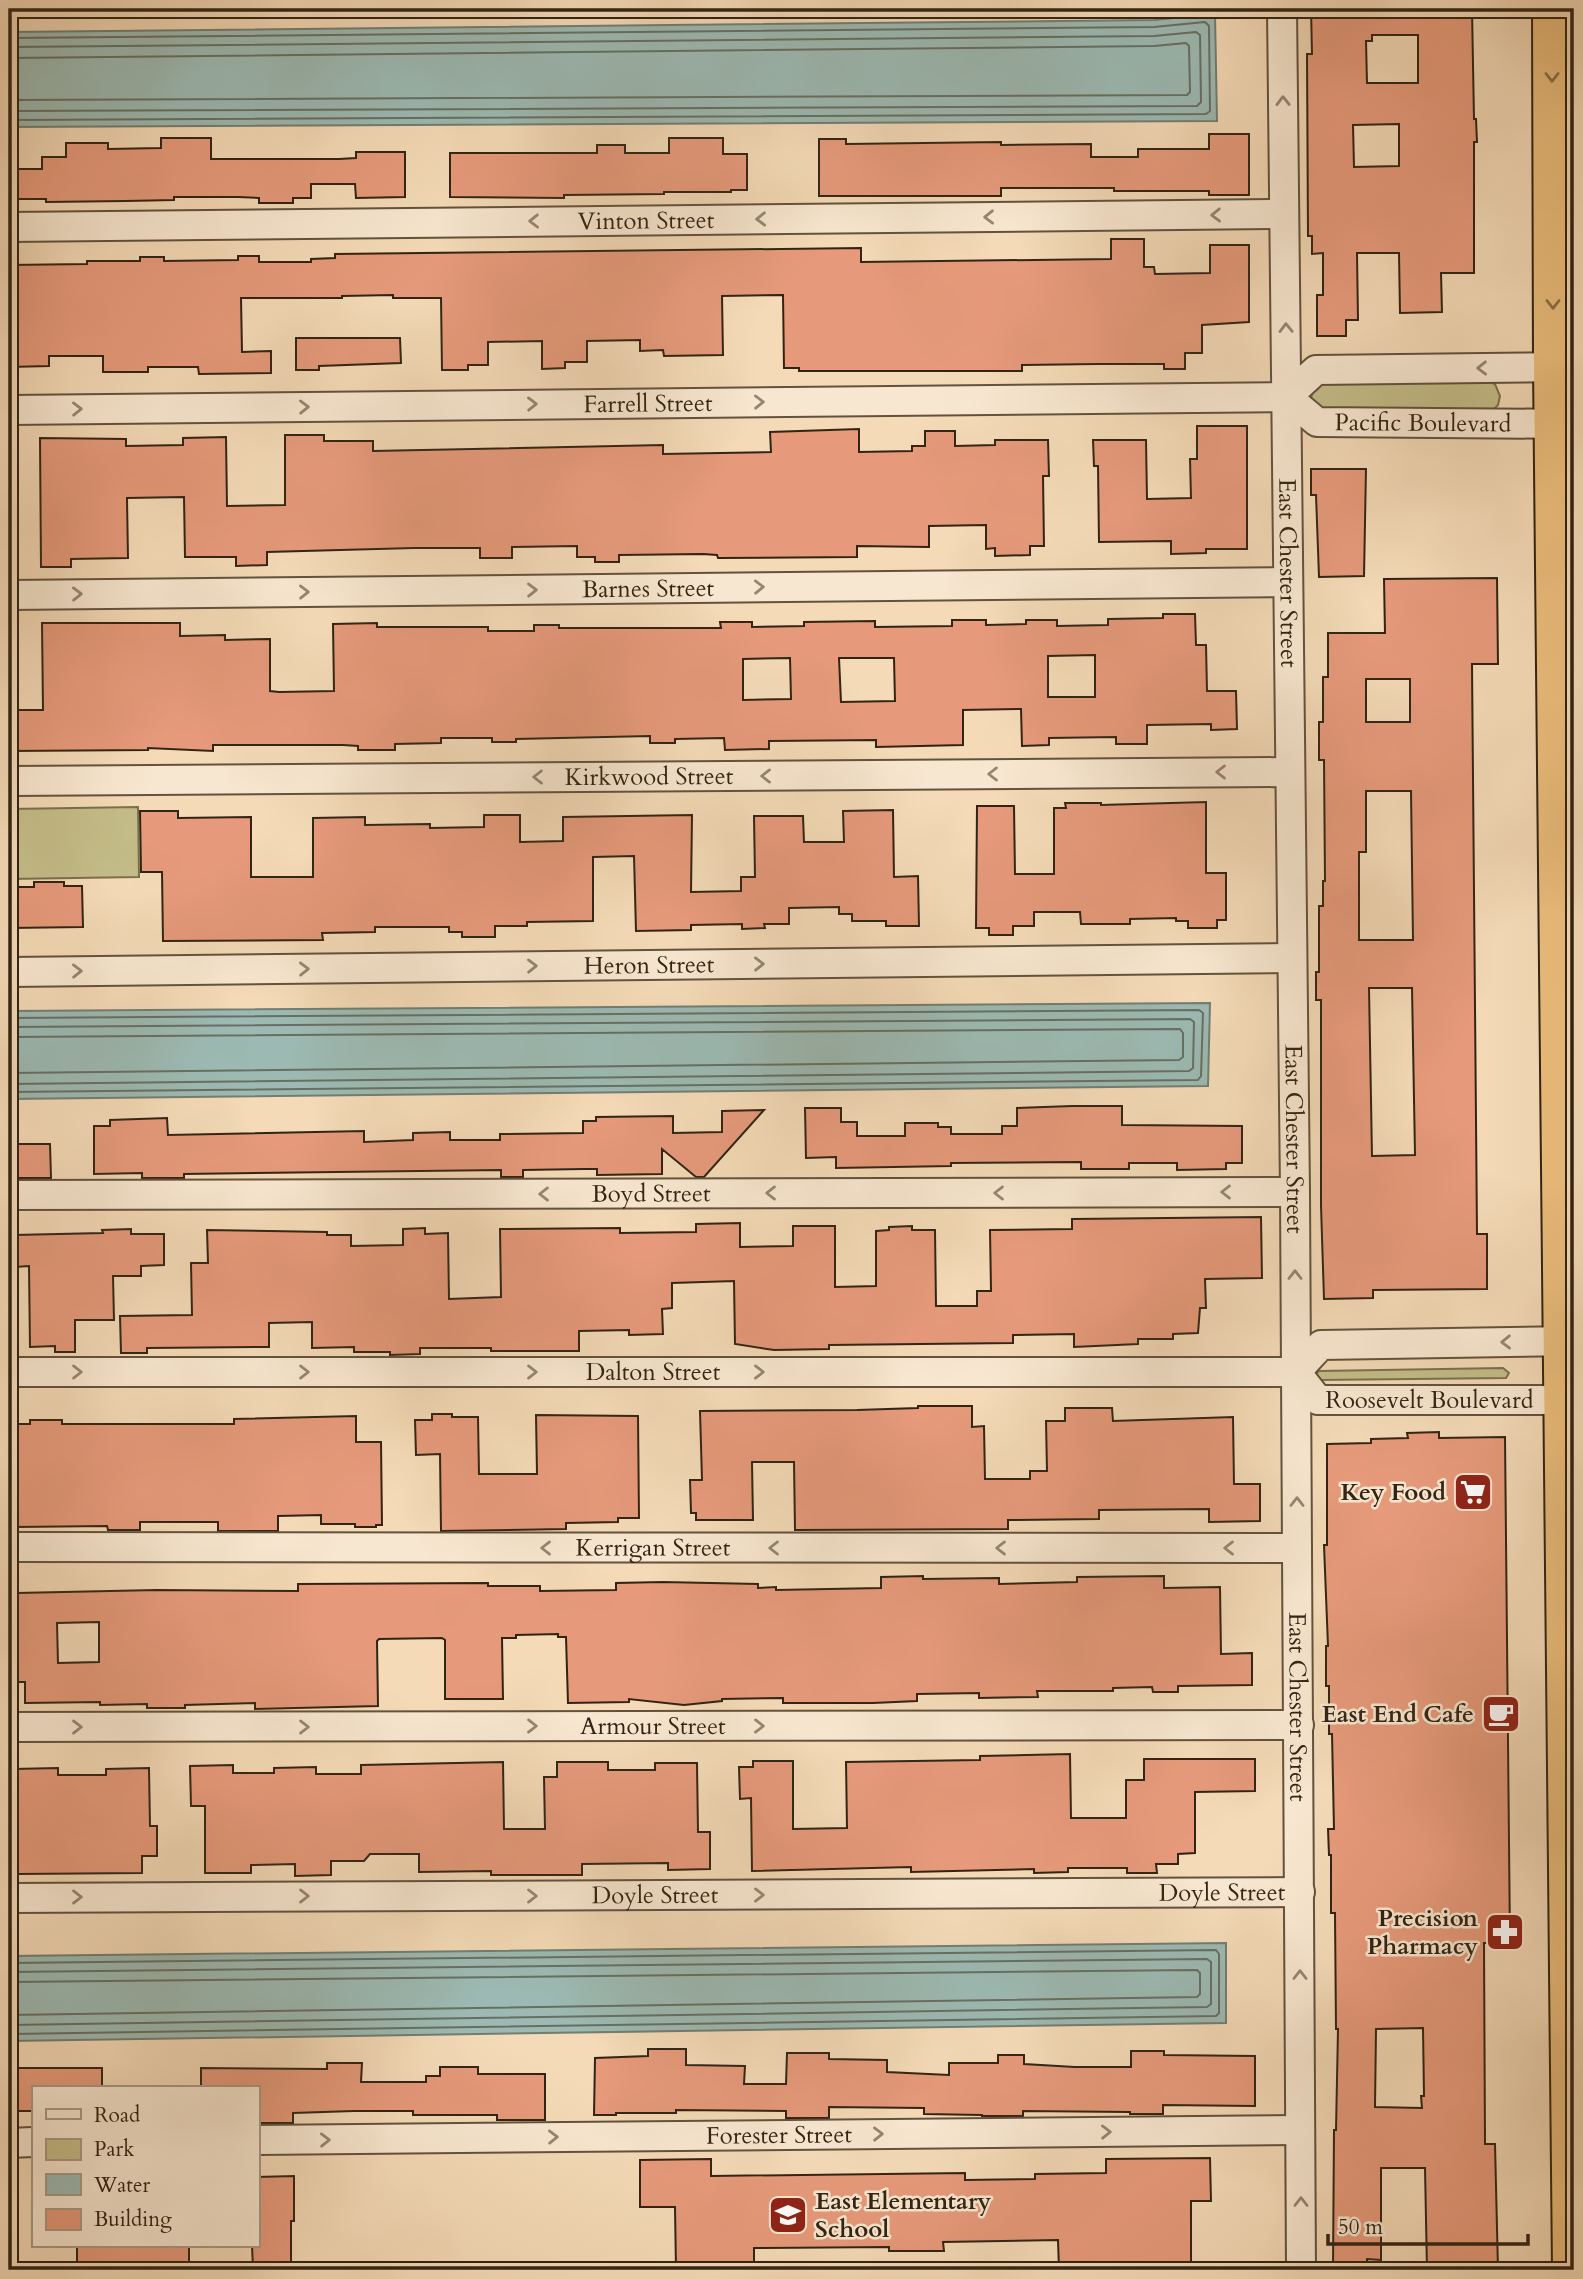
<svg xmlns="http://www.w3.org/2000/svg" width="1583" height="2279" font-family="Cardo,serif">
  <style>
    .green { fill: #c4bd89; stroke: #7b704e; stroke-width: 2 }
    .water { fill: #9cbab3; stroke: #727e73; stroke-width: 2 }
    .lines { fill: none; stroke-linecap: round; stroke-linejoin: round }
    .shore { stroke: #676f64; stroke-width: 2 }
    .building { fill: #e69a7b; stroke: #322414; stroke-width: 2; fill-rule: evenodd }
    .minor-casing { stroke: #62523d; stroke-width: 32 }
    .highway-casing { stroke: #322414; stroke-width: 42 }
    .minor { stroke: #f8e7d0; stroke-width: 28 }
    .highway { stroke: #eabd7c; stroke-width: 38 }
    .oneway { stroke: #8e7048 }
    .oneway2 { stroke: #958672 }
    .labels { text-anchor: middle; stroke-width: 5; stroke-linejoin: round; paint-order: stroke }
    .street-label { font-size: 24px; fill: #322414; stroke: #f8e7d0 }
    .poi-label { font-size: 24px; font-weight: bold; fill: #322414; stroke: #f8e7d0; text-anchor: end }
  </style>
  <rect width="100%" height="100%" fill="#f4dab7"/>
  <filter id="stains"><feTurbulence type="fractalNoise" baseFrequency=".00286" numOctaves="4"/><feColorMatrix values="0 0 0 0 .2 0 0 0 0 .09 0 0 0 0 .02 0 0 0 .5 -.17"/></filter>
  <radialGradient id="worn" r=".72"><stop offset=".6" stop-color="#630" stop-opacity="0"/><stop offset="1" stop-color="#630" stop-opacity=".3"/></radialGradient>
  <g class="green">
    <path d="M1485 381 1495 384 1500 396 1498 405 1489 414 1313 409C1310 397 1310 391 1320 383Z"/>
    <path d="M138 807 139 877 9 879V809Z"/>
    <path d="M1503 1368 1509 1373 1506 1378 1319 1380 1315 1375 1319 1371Z"/>
  </g>
  <g class="water">
    <path d="M1215 14 1217 121 9 127V32L1154 20Z"/>
    <path d="M1210 1003 1208 1086 9 1099V1011Z"/>
    <path d="M1226 1943V2023L9 2041V1956Z"/>
  </g>
  <g class="lines">
    <g class="shore">
      <path d="M9 38 1154 27 1205 22 1209 26 1210 111 1206 114 9 120"/>
      <path d="M9 47 1154 36 1196 32 1200 35 1201 102 1197 106 9 111"/>
      <path d="M9 58 1154 46 1186 43 1189 46 1190 92 1187 95 9 100"/>
      <path d="M9 1018 1199 1010 1203 1013 1201 1076 1198 1080 9 1092"/>
      <path d="M9 1027 1190 1019 1194 1022 1193 1068 1189 1071 9 1084"/>
      <path d="M9 1037 1180 1029 1183 1033V1057L1179 1060 9 1073"/>
      <path d="M9 1963 1216 1950 1219 1954V2013L1216 2016 9 2034"/>
      <path d="M9 1972 1207 1959 1211 1962V2004L1207 2007 9 2025"/>
      <path d="M9 1982 1197 1970 1200 1973V1994L1197 1997 9 2015"/>
    </g>
  </g>
  <g class="building">
    <path d="M1311 9H1472L1474 119H1476L1477 142H1474V273H1441L1442 312 1400 313 1399 253H1357L1358 320H1346V336H1317V295H1323V253L1312 254V236H1308L1307 54H1312ZM1372 35H1418V83H1367L1366 41H1372ZM1399 124V166L1354 167 1353 125Z"/>
    <path d="M1209 134H1249V195H1209V191H1114V188H1001V196H819V139H846V144L1001 142V145L1091 144V157H1138V149H1209Z"/>
    <path d="M161 138H211V159H339L356 158V152H405V197L356 198 355 184H311V198H293V203H259V198L238 197H174V200L125 201 46 202V199H9V169H42V157H66V143H108V149L161 148Z"/>
    <path d="M669 138H723V154H747V190H731V192H664V194L564 195V198L450 197V153H597V145H625V153H669Z"/>
    <path d="M1111 239H1144V267H1154L1155 274 1210 273V245H1249V322L1202 325V353H1185V369H1164V364H1098L1022 365V371H799V368H784L783 295 722 296 723 355 664 356 663 350 640 351V340L587 341V362H565V368L542 369V341L488 342V365H468V370H442L441 298H393V295L342 296V298H241L242 352 271 351V373L199 374 198 367H148V372H103V356H49V366L9 367V265L87 264V261H140V257H164V261L238 260V256H259V262H311V259L335 258V254L861 248V262L1111 259Z"/>
    <path d="M296 338H400L401 363 319 366V370H296Z"/>
    <path d="M1197 426H1247V549H1206V553L1171 554V541L1099 542 1098 466H1094L1093 440H1146L1147 499 1191 498 1190 459H1197Z"/>
    <path d="M859 429V452L912 451V446H925V431H955V446L995 445V440H1048L1049 476H1043L1044 546H1030V555L995 556V548L986 549V525L929 526V547L857 546V557L718 558 717 555 703 554 619 555V562H595V557H577V546L512 547V558H480V548H414L267 552V565L236 566V557H185L184 497 127 498 128 558 71 559V567H41L40 438 126 439V446L183 445V438L226 437 227 506 285 505V435H324V441H373V451L663 445V454L771 452 770 432Z"/>
    <path d="M1311 469H1366L1364 576 1319 577 1316 495H1311Z"/>
    <path d="M1497 578 1498 664H1472L1477 1234H1487V1289L1373 1290V1298L1324 1299 1321 1206V1000H1316V972H1319V906H1323V881H1325L1324 760H1319V722H1323V677H1328V633H1385L1384 579ZM1366 679H1410V722H1366ZM1366 791H1411L1413 940H1359V852H1366ZM1369 988H1412L1415 1155 1372 1156Z"/>
    <path d="M1163 614H1195L1196 645H1206L1207 691H1236L1237 729 1211 730V724L1147 725V744H1116V737L1049 738V745L1022 746 1021 709 963 710V745L876 747V740L769 741V749L725 750 724 738 675 739V743H650V736L516 739V742H492V738H441V743L395 744V750H358V746L343 745H213V751L148 748V750L9 751V710H43L42 623H180V636L225 635V640L270 639V691L279 692 334 691 333 624 377 623V627H488V631H534V625H559V628H721L720 622H752V627L804 626V622L875 621V627L952 626V620H986V625L1026 624V620H1057V626L1108 625V619L1163 618ZM1095 655V697H1048V656ZM790 658 791 699 743 700V659ZM839 658H894L895 701 841 702Z"/>
    <path d="M1206 802V873H1226V920H1217V928H1188V921H1176V918L1130 919V924H1081L1080 912H1034V926H1013V935H989V928H976L977 806H1014L1015 874H1054V808H1066L1065 803H1101V805Z"/>
    <path d="M893 810 894 877 918 876 919 926H886V921H852V914H839V907L789 908V924H764L765 928 742 929V924L691 925V930L636 931 634 856 593 857V921L527 922V926H495V937H462V932H449V927H375V932L322 933 323 940 163 941 162 872H141L140 811H178V818L251 817V877H313V818L365 817V825L430 824V828L484 827V815H520V842L563 841V817L692 815 691 892 741 891V877H755L754 816H803L804 842H844L843 811Z"/>
    <path d="M34 882H64V886H82L83 927 10 928 9 887H34Z"/>
    <path d="M1072 1106H1122V1125L1242 1126V1163H1226V1169L1177 1170V1163H1129V1169H1081V1162L951 1163V1166L836 1168V1157L806 1158 805 1108H841V1122H857V1136H905V1123H938V1127H951V1134H1002V1126H1017V1108Z"/>
    <path d="M764 1110 704 1177H696L662 1149V1174L597 1175V1169H584L523 1170V1177H501V1170L184 1174V1178H142V1173L94 1174V1126H110V1120L167 1118 168 1135 364 1131V1142L413 1140V1133L450 1132V1140H500V1134L583 1133V1121H596V1117L673 1116V1133L722 1132V1111Z"/>
    <path d="M9 1144H50L51 1178H9Z"/>
    <path d="M1261 1217 1262 1278 1205 1279 1206 1308H1200L1198 1333 1173 1334V1339H1138V1344L1074 1347V1334L1013 1335V1343L829 1345V1349L774 1350 735 1344 734 1281 672 1283V1308L662 1309 663 1334 629 1335V1330L579 1331V1351H491V1348H420V1354L390 1355V1352H354V1347L312 1348V1322L269 1323V1347L147 1348V1353H121L120 1316 192 1315 191 1263H208L207 1230 327 1232V1235H351V1246L403 1245V1229L425 1228V1234L448 1233 449 1299 501 1297 500 1229 620 1228V1233L696 1232V1224L740 1223V1247L793 1246V1226H835V1287L876 1286V1231L889 1230V1227L912 1226V1230H935L936 1306H977V1291H991L990 1230 1072 1229V1219Z"/>
    <path d="M131 1229V1234H164V1265L141 1266V1276H113L114 1320H75V1352H55V1346L30 1347 29 1266 14 1267V1235L103 1233 102 1230Z"/>
    <path d="M918 1406H972V1427L984 1426 985 1479H1030V1471H1047L1046 1421H1065V1408H1112L1113 1421 1233 1417 1234 1484H1260V1521L1209 1522V1509L1099 1510V1519L1008 1520V1529L795 1530 794 1462H752L753 1520H696V1513H691L690 1480H702L700 1411 857 1410 918 1408Z"/>
    <path d="M432 1414H452V1417H478L479 1474H537L536 1415 638 1416 639 1518H618V1522L566 1523V1529L441 1531 440 1454 416 1455 415 1420H432Z"/>
    <path d="M356 1416V1442H381L382 1525H376V1527H355V1524H321V1515L278 1516V1531H218V1522H140V1530H108L107 1526 15 1527V1424H30V1420H62V1424H234V1419Z"/>
    <path d="M1439 1432V1438L1505 1437 1510 1943H1484L1485 2144H1495L1498 2270H1427L1425 2168H1381V2260L1367 2259V2270H1333L1334 2130H1336L1338 2029H1336L1335 1913H1331V1855H1329L1328 1829H1334L1332 1734H1329V1686H1326V1646H1328L1324 1545H1327V1444L1371 1443V1439L1408 1438 1407 1433ZM1423 2028 1424 2096H1421L1422 2108 1375 2107 1376 2029Z"/>
    <path d="M923 1576V1579L999 1578V1584L1077 1582V1577L1164 1576V1588L1220 1587 1221 1654 1252 1653V1685L1178 1686V1692H1153L1152 1687 1113 1688V1691H1037L1038 1697 979 1698V1693L917 1694V1701L873 1703H783V1698L722 1699V1701L684 1705 629 1699V1702L568 1703 566 1637H558V1634L516 1635V1638H502L503 1699H445V1640L442 1638 379 1639 377 1641 378 1706 255 1709V1703L185 1705V1708H147V1704L100 1705V1702L25 1703V1682H9V1652H17V1593L157 1590 298 1591V1584L488 1583V1586H540V1591L616 1590V1583L663 1582 758 1584V1588L776 1587V1590L881 1588V1577ZM99 1622V1662L58 1663 57 1623Z"/>
    <path d="M1070 1754 1071 1818H1126V1780H1144V1759H1255V1791L1195 1792V1853L1178 1854V1864H1156L1157 1873H1127V1868H1068V1872L1034 1873V1869L911 1872V1867L752 1871 751 1798 740 1799 739 1767H753V1761H793V1829L847 1828 846 1762 980 1760V1756Z"/>
    <path d="M503 1762 504 1829H545L544 1777H557V1762H608V1770H655V1763H697L698 1832H710V1869L668 1870V1863L582 1864V1875H491V1871L419 1872V1854H370L364 1861H331V1875L295 1876V1864L251 1865V1873H205V1806H191L190 1766 233 1765V1773H274V1768L316 1767V1774H361V1765Z"/>
    <path d="M58 1768V1775H106V1769L149 1768 150 1826H157V1856H142V1873L18 1874 17 1806H13V1769Z"/>
    <path d="M648 2049H686V2065L745 2066 744 2084H786L787 2053H829V2059L887 2060V2072L949 2075V2063H998V2055H1024V2064L1075 2067H1131V2051H1164V2055L1255 2056V2106L1163 2105V2114H1130V2112L1023 2111V2116H982V2115L924 2114V2108L829 2107V2118H786V2111L676 2110V2113H616V2115H594L595 2058 648 2056Z"/>
    <path d="M327 2063H362L361 2082H426V2076H440V2067H478V2074H545V2120H497V2115H413V2111H354L293 2113V2123H257V2088H201V2068L327 2069Z"/>
    <path d="M13 2068H102V2088H33V2111H13Z"/>
    <path d="M1210 2158 1211 2201H1191V2270H1059L1058 2240 943 2242 944 2251H889V2247L754 2248V2270H676L675 2207H640V2160L711 2159V2176L965 2173V2180L1035 2179V2174L1106 2173V2159Z"/>
    <path d="M294 2176V2221H291V2263H278V2267L253 2268 252 2246H257L258 2236 257 2177Z"/>
    <rect x="77" y="2246" width="112" height="24"/>
  </g>
  <g class="lines">
    <g class="minor-casing">
      <g id="minor">
        <path id="s1" d="M1282 9 1295 1192 1301 2270"/>
        <path id="s2" d="M9 227 1284 214"/>
        <path d="M1287 397 1316 370 1574 367"/>
        <path id="s3" d="M1287 397 1317 422 1574 424"/>
        <path id="s4" d="M9 410 1287 397"/>
        <path id="s5" d="M9 595 1288 582"/>
        <path id="s6" d="M9 781 1289 772"/>
        <path id="s7" d="M9 972 1291 958"/>
        <path id="s8" d="M9 1195 1295 1192"/>
        <path id="s9" d="M9 1372H1296"/>
        <path id="s10" d="M1296 1372 1318 1400H1574"/>
        <path d="M1296 1372 1321 1345 1574 1341"/>
        <path id="s11" d="M9 1547 1297 1548"/>
        <path id="s12" d="M9 1727 1299 1725"/>
        <path id="s13" d="M9 1898 1300 1892"/>
        <path id="s14" d="M257 2140 1300 2130"/>
        <path d="M9 2143 33 2142"/>
      </g>
    </g>
    <g class="highway-casing">
      <path id="highway" d="M1552 9 1553 366 1572 2270"/>
    </g>
    <use href="#minor" class="minor"/>
    <use href="#highway" class="highway"/>
  </g>
  <defs><path id="oneway-chevron" d="M-2-3.5L2.5 0L-2 3.5" fill="none" stroke-width="1.6" stroke-linecap="round" stroke-linejoin="round" transform="scale(1.75)"/></defs>
  <g class="oneway">
    <use href="#oneway-chevron" transform="translate(1552 77) rotate(90)"/>
    <use href="#oneway-chevron" transform="translate(1553 304) rotate(90)"/>
  </g>
  <g class="oneway2">
    <use href="#oneway-chevron" transform="translate(1283 101) rotate(-91)"/>
    <use href="#oneway-chevron" transform="translate(1216 215) rotate(179)"/>
    <use href="#oneway-chevron" transform="translate(989 217) rotate(179)"/>
    <use href="#oneway-chevron" transform="translate(761 219) rotate(179)"/>
    <use href="#oneway-chevron" transform="translate(534 221) rotate(179)"/>
    <use href="#oneway-chevron" transform="translate(1286 328) rotate(-91)"/>
    <use href="#oneway-chevron" transform="translate(1482 368) rotate(179)"/>
    <use href="#oneway-chevron" transform="translate(759 402) rotate(-1)"/>
    <use href="#oneway-chevron" transform="translate(532 404) rotate(-1)"/>
    <use href="#oneway-chevron" transform="translate(304 407) rotate(-1)"/>
    <use href="#oneway-chevron" transform="translate(77 409) rotate(-1)"/>
    <use href="#oneway-chevron" transform="translate(759 587) rotate(-1)"/>
    <use href="#oneway-chevron" transform="translate(532 590) rotate(-1)"/>
    <use href="#oneway-chevron" transform="translate(304 592) rotate(-1)"/>
    <use href="#oneway-chevron" transform="translate(77 594) rotate(-1)"/>
    <use href="#oneway-chevron" transform="translate(1221 772) rotate(180)"/>
    <use href="#oneway-chevron" transform="translate(993 774) rotate(180)"/>
    <use href="#oneway-chevron" transform="translate(766 776) rotate(180)"/>
    <use href="#oneway-chevron" transform="translate(538 777) rotate(180)"/>
    <use href="#oneway-chevron" transform="translate(759 964) rotate(-1)"/>
    <use href="#oneway-chevron" transform="translate(532 966) rotate(-1)"/>
    <use href="#oneway-chevron" transform="translate(304 969) rotate(-1)"/>
    <use href="#oneway-chevron" transform="translate(77 971) rotate(-1)"/>
    <use href="#oneway-chevron" transform="translate(1226 1192) rotate(180)"/>
    <use href="#oneway-chevron" transform="translate(771 1193) rotate(180)"/>
    <use href="#oneway-chevron" transform="translate(999 1193) rotate(180)"/>
    <use href="#oneway-chevron" transform="translate(544 1194) rotate(180)"/>
    <use href="#oneway-chevron" transform="translate(1295 1275) rotate(-90)"/>
    <use href="#oneway-chevron" transform="translate(1506 1342) rotate(179)"/>
    <use href="#oneway-chevron" transform="translate(77 1372)"/>
    <use href="#oneway-chevron" transform="translate(304 1372)"/>
    <use href="#oneway-chevron" transform="translate(532 1372)"/>
    <use href="#oneway-chevron" transform="translate(759 1372)"/>
    <use href="#oneway-chevron" transform="translate(1297 1502) rotate(-90)"/>
    <use href="#oneway-chevron" transform="translate(546 1548) rotate(-180)"/>
    <use href="#oneway-chevron" transform="translate(774 1548) rotate(-180)"/>
    <use href="#oneway-chevron" transform="translate(1001 1548) rotate(-180)"/>
    <use href="#oneway-chevron" transform="translate(1229 1548) rotate(-180)"/>
    <use href="#oneway-chevron" transform="translate(532 1726)"/>
    <use href="#oneway-chevron" transform="translate(759 1726)"/>
    <use href="#oneway-chevron" transform="translate(77 1727)"/>
    <use href="#oneway-chevron" transform="translate(304 1727)"/>
    <use href="#oneway-chevron" transform="translate(759 1895)"/>
    <use href="#oneway-chevron" transform="translate(304 1896)"/>
    <use href="#oneway-chevron" transform="translate(532 1896)"/>
    <use href="#oneway-chevron" transform="translate(77 1897)"/>
    <use href="#oneway-chevron" transform="translate(1300 1975) rotate(-90)"/>
    <use href="#oneway-chevron" transform="translate(1106 2132) rotate(-1)"/>
    <use href="#oneway-chevron" transform="translate(878 2134) rotate(-1)"/>
    <use href="#oneway-chevron" transform="translate(553 2137) rotate(-1)"/>
    <use href="#oneway-chevron" transform="translate(325 2140) rotate(-1)"/>
    <use href="#oneway-chevron" transform="translate(1301 2202) rotate(-90)"/>
  </g>
  <defs>
    <g id="supermarket-square" transform="scale(2.0125)"><rect x="-9" y="-9" width="18" height="18" rx="4" fill="#8f2418" stroke="#f8e7d0"/><path d="M-6-5.5h2.5l.6 2H6L4.5 2H-2.5L-4.4-4H-6ZM-1.5 3.2a1.3 1.3 0 1 0 .1 0ZM3 3.2a1.3 1.3 0 1 0 .1 0Z" fill="#fff"/></g>
    <g id="cafe-square" transform="scale(2.0125)"><rect x="-9" y="-9" width="18" height="18" rx="4" fill="#8f2418" stroke="#f8e7d0"/><path d="M-5.5-4.5H6V0H3Q3 3.5 0 3.5H-2.5Q-5.5 3.5-5.5 0ZM3-3.2v2h1.7v-2ZM-6 4.5H4V6H-6Z" fill="#fff"/></g>
    <g id="pharmacy-square" transform="scale(2.0125)"><rect x="-9" y="-9" width="18" height="18" rx="4" fill="#8f2418" stroke="#f8e7d0"/><path d="M-2-6h4v4h4v4h-4v4h-4v-4h-4v-4h4Z" fill="#fff"/></g>
    <g id="school-square" transform="scale(2.0125)"><rect x="-9" y="-9" width="18" height="18" rx="4" fill="#8f2418" stroke="#f8e7d0"/><path d="M0-5L7-2L0 1L-7-2ZM-4 1L0 2.5L4 1V4Q0 6-4 4Z" fill="#fff"/></g>
  </defs>
  <g fill-rule="evenodd">
    <use href="#supermarket-square" x="1473" y="1492"/>
    <use href="#cafe-square" x="1501" y="1714"/>
    <use href="#pharmacy-square" x="1505" y="1932"/>
    <use href="#school-square" x="788" y="2215"/>
  </g>
  <g class="labels">
    <g class="street-label">
      <text dy="8" stroke="none"><textPath href="#s2" startOffset="637">Vinton Street</textPath></text>
      <text dy="8" stroke="none"><textPath href="#s4" startOffset="639">Farrell Street</textPath></text>
      <text dy="8" stroke="none"><textPath href="#s3" startOffset="145">Pacific Boulevard</textPath></text>
      <text dy="8" stroke="none"><textPath href="#s1" startOffset="564">East Chester Street</textPath></text>
      <text dy="8" stroke="none"><textPath href="#s5" startOffset="639">Barnes Street</textPath></text>
      <text dy="8" stroke="none"><textPath href="#s6" startOffset="640">Kirkwood Street</textPath></text>
      <text dy="8" stroke="none"><textPath href="#s7" startOffset="640">Heron Street</textPath></text>
      <text dy="8" stroke="none"><textPath href="#s1" startOffset="1130">East Chester Street</textPath></text>
      <text dy="8" stroke="none"><textPath href="#s8" startOffset="642">Boyd Street</textPath></text>
      <text dy="8" stroke="none"><textPath href="#s9" startOffset="644">Dalton Street</textPath></text>
      <text dy="8" stroke="none"><textPath href="#s10" startOffset="147">Roosevelt Boulevard</textPath></text>
      <text dy="8" stroke="none"><textPath href="#s11" startOffset="644">Kerrigan Street</textPath></text>
      <text dy="8" stroke="none"><textPath href="#s1" startOffset="1698">East Chester Street</textPath></text>
      <text dy="8" stroke="none"><textPath href="#s12" startOffset="644">Armour Street</textPath></text>
      <text dy="8" stroke="none"><textPath href="#s13" startOffset="1213">Doyle Street</textPath></text>
      <text dy="8" stroke="none"><textPath href="#s13" startOffset="646">Doyle Street</textPath></text>
      <text dy="8" stroke="none"><textPath href="#s14" startOffset="522">Forester Street</textPath></text>
    </g>
    <g class="poi-label">
      <text x="1446" y="1500">Key Food</text>
      <text x="1474" y="1722">East End Cafe</text>
      <text x="1478" y="1926">Precision<tspan x="1478" dy="28">Pharmacy</tspan></text>
      <text x="815" y="2209" text-anchor="start">East Elementary<tspan x="815" dy="28">School</tspan></text>
    </g>
  </g>
  <rect width="1583" height="2279" fill="none" stroke="#f4dab7" stroke-width="35"/>
  <rect x="10" y="10" width="1562" height="2258" fill="none" stroke="#322414" stroke-width="3.5"/>
  <rect x="18" y="18" width="1548" height="2244" fill="none" stroke="#322414" stroke-width="2"/>
  <rect x="32" y="2086" width="228" height="161" fill="#f8e7d0" stroke="#a99985" stroke-width="2"/>
  <rect x="46" y="2109" width="35" height="10" fill="#f8e7d0" stroke="#a99985" stroke-width="2"/>
  <text x="94" y="2122" font-size="21" fill="#322414">Road</text>
  <rect x="46" y="2139" width="35" height="21" fill="#c4bd89" stroke="#a99985" stroke-width="2"/>
  <text x="94" y="2156" font-size="21" fill="#322414">Park</text>
  <rect x="46" y="2174" width="35" height="21" fill="#9cbab3" stroke="#a99985" stroke-width="2"/>
  <text x="94" y="2192" font-size="21" fill="#322414">Water</text>
  <rect x="46" y="2209" width="35" height="21" fill="#e69a7b" stroke="#a99985" stroke-width="2"/>
  <text x="94" y="2226" font-size="21" fill="#322414">Building</text>
  <path d="M1328 2234v10h200v-10" fill="none" stroke="#322414" stroke-width="3.5"/>
  <text x="1338" y="2234" font-size="21" fill="#322414" stroke="#f8e7d0" stroke-width="5" paint-order="stroke">50 m</text>
  <rect width="100%" height="100%" filter="url(#stains)"/>
  <rect width="100%" height="100%" fill="url(#worn)"/>
</svg>
